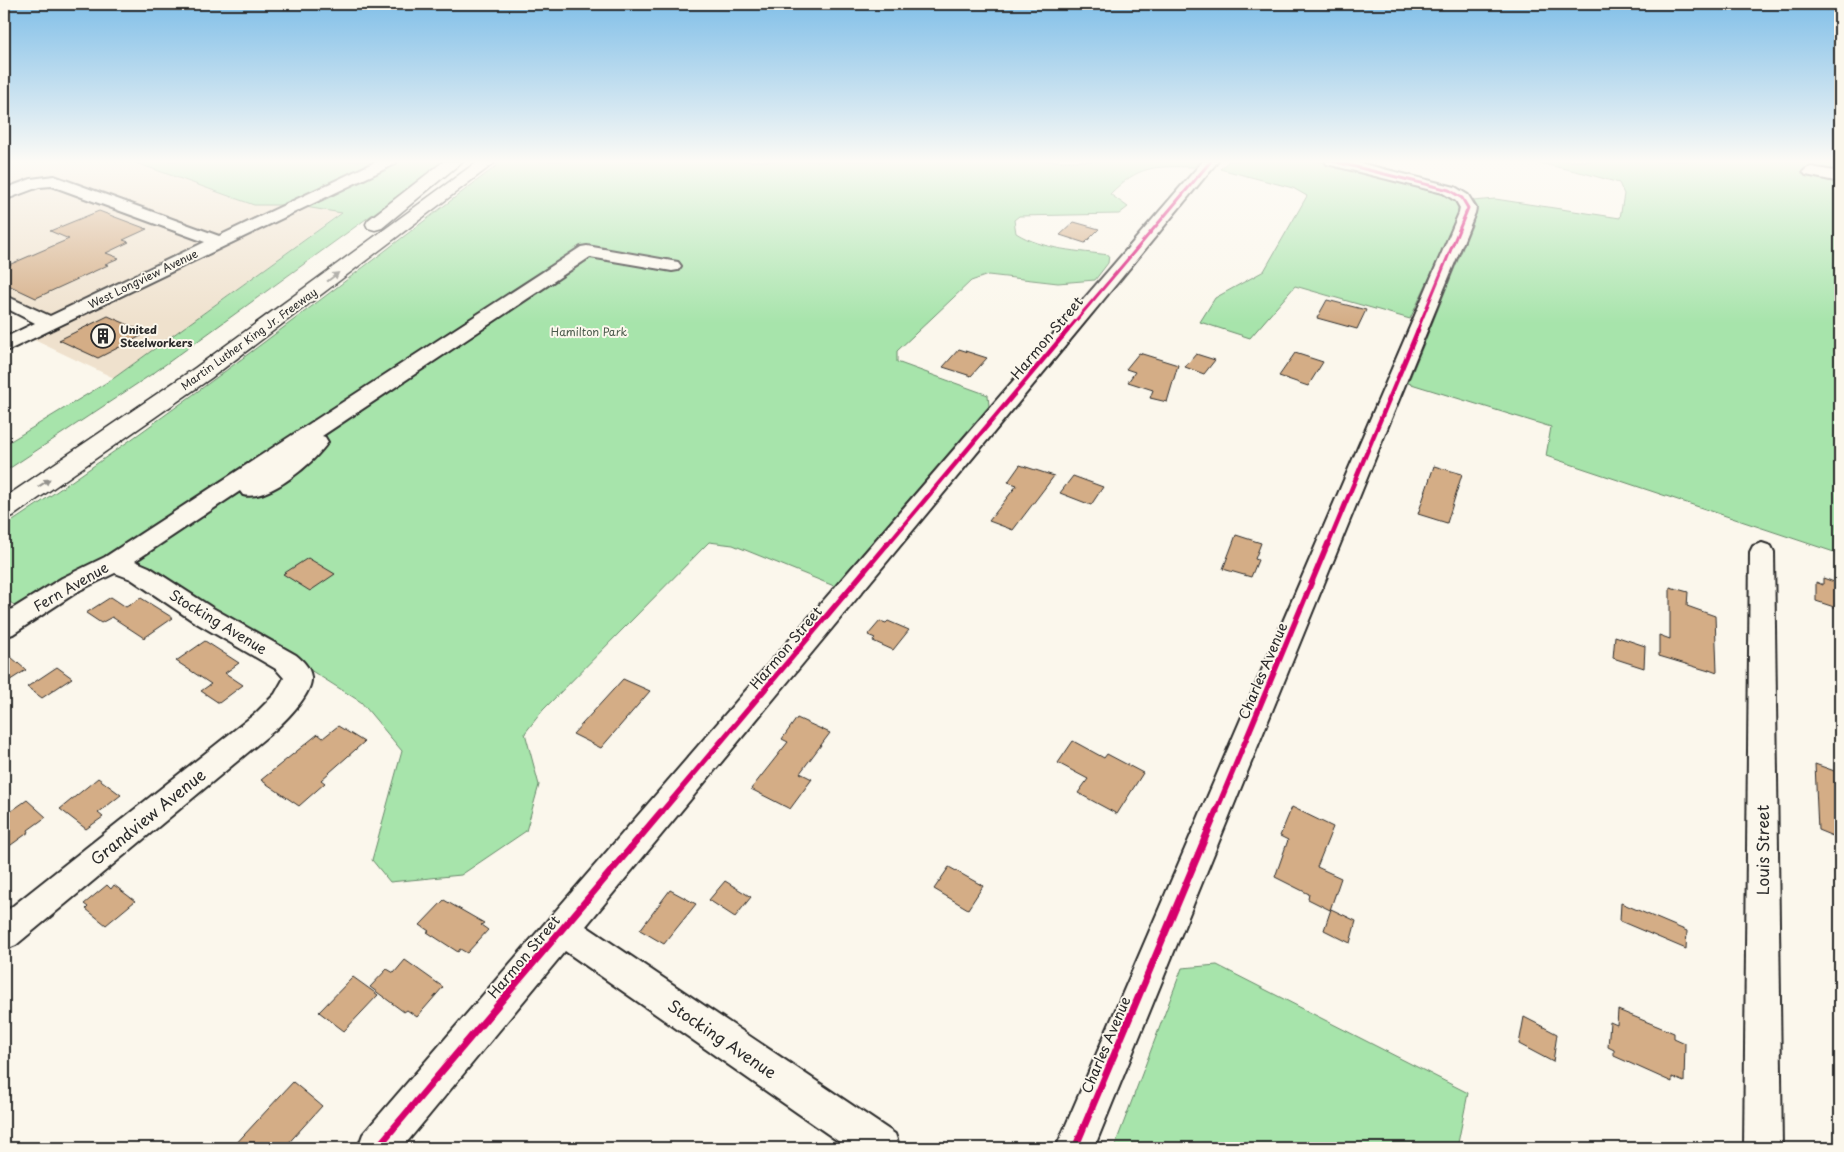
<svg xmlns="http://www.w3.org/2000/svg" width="1844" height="1152" font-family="'Playpen Sans',sans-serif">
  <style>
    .built { fill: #efe1cd }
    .green { fill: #a7e4ab; stroke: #69886b }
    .building { fill: #d4ad86; stroke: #2b2b2b }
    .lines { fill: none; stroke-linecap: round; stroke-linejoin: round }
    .minor-casing { stroke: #2b2b2b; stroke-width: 4 }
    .highway-casing { stroke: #2b2b2b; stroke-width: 3 }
    .minor { fill: #fbf7ec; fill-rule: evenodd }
    .highway { fill: #fbf7ec; fill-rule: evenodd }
    .cycleway-far3-casing { stroke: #fbf7ec; stroke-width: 5 }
    .cycleway-far2-casing { stroke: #fbf7ec; stroke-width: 7 }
    .cycleway-far1-casing { stroke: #fbf7ec; stroke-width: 9 }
    .cycleway-casing { stroke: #fbf7ec; stroke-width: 10 }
    .cycleway-far3 { stroke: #d6006c; stroke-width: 3 }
    .cycleway-far2 { stroke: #d6006c; stroke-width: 4.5 }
    .cycleway-far1 { stroke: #d6006c; stroke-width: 5.5 }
    .cycleway { stroke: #d6006c; stroke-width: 7 }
    .oneway { fill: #93918c }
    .labels { text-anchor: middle; stroke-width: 4; stroke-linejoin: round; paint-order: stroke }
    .far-street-label { font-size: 11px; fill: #2b2b2b; stroke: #fbf7ec }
    .far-poi-label { font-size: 11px; font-weight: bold; fill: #2b2b2b; stroke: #fbf7ec; text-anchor: start }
    .far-park-label { font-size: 11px; fill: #4a594b; stroke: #fbf7ec }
    .street-label { font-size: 14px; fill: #2b2b2b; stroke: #fbf7ec }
    .near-street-label { font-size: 16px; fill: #2b2b2b; stroke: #fbf7ec }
  </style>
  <rect width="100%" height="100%" fill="#fbf7ec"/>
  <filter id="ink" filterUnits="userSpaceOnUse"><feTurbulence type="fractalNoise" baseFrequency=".02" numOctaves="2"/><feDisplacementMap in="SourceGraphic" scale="10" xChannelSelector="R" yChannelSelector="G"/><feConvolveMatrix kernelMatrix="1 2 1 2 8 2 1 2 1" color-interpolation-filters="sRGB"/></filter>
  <g filter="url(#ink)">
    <path class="built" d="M4 161H131L254 205H289L342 212 114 378 30 338 64 322 4 294Z"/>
    <g class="green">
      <path d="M131 161H380L289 205H254Z"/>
      <path d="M398 161H446L155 372 4 472V445L114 378 342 213 305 207Z"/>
      <path d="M503 161H1200L1194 167C1155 166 1139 165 1110 194L1128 207 1119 214 1019 216 1014 220 1016 233C1043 250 1079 251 1109 255L1108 263 1095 280 1058 283 988 275 971 281 897 351V362L988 395 989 406 834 586 733 545 709 542 543 710 525 733 539 785 526 831 461 875 390 882 372 860 402 751 361 702 118 549 20 609 4 598V527C176 413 338 286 503 161Z"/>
      <path d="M1229 161H1316L1437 190C1451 197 1459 198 1458 216L1410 319 1295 286 1250 338 1200 322 1215 298 1264 271 1307 196 1293 188 1220 169Z"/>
      <path d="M1530 161H1840V554L1546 456 1551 427 1408 383 1473 223 1475 212 1473 201 1495 199 1620 218 1624 194 1619 183 1584 173Z"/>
      <path d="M1217 965 1468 1093 1457 1148H1114L1182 968Z"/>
    </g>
    <g class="building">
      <path d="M99 211 147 229 123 240 129 242 106 253 119 258 105 264 108 265 36 298 4 283V267L69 239 50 231Z"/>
      <path d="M1074 222 1099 229 1085 243 1060 235Z"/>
      <path d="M1327 300 1366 310 1357 329 1317 318Z"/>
      <path d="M108 316 147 333 98 358 59 340Z"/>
      <path d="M959 349 987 358 971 376 943 367Z"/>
      <path d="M1139 353 1178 365 1167 402 1150 398 1153 390 1128 382 1135 372 1126 369Z"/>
      <path d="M1295 353 1323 362 1308 386 1279 376Z"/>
      <path d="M1196 354 1215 360 1204 374 1185 367Z"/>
      <path d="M1020 465 1054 476 1013 530 989 521 1017 485 1008 482Z"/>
      <path d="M1434 466 1462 474 1447 523 1418 514Z"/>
      <path d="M1073 476 1103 487 1091 505 1060 493Z"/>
      <path d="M1236 535 1261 543 1255 559 1258 560 1251 577 1223 569Z"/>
      <path d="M308 558 335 574 310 591 283 574Z"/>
      <path d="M1823 578 1840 584V609L1816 601V582L1823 585Z"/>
      <path d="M1670 587 1688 592 1687 606 1715 616 1717 672 1709 669V671L1659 656V635L1670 639Z"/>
      <path d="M111 597 126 607 141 598 173 618 144 638 112 617 101 623 86 613Z"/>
      <path d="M880 621 886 623 888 621 909 630 893 650 873 641 875 638 868 635Z"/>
      <path d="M1615 636 1645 646 1644 668 1613 658Z"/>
      <path d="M205 641 239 663 225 673 243 685 219 703 201 691 211 684 176 661Z"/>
      <path d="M4 651 26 670 4 684Z"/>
      <path d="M57 667 72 678 42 698 27 687Z"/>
      <path d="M623 679 650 691 601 748 573 734Z"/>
      <path d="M797 718 830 733 800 773 812 779 790 809 751 789 788 742 782 739Z"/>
      <path d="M338 726 364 742 321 780 325 783 299 806 261 780 318 734 323 738Z"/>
      <path d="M1073 741 1104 758 1107 754 1143 773 1117 814 1078 793 1088 779 1058 763Z"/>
      <path d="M1815 764 1840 773V839L1818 830Z"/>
      <path d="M98 778 121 795 98 813 103 817 86 829 60 809Z"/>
      <path d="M27 800 46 817 28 830 29 832 4 850V816Z"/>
      <path d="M1292 807 1333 827 1317 867 1341 878 1330 910 1308 899 1309 894 1275 877 1288 840 1280 836Z"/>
      <path d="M949 867 983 886 968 909 934 889Z"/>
      <path d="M725 881 751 897 735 917 709 900Z"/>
      <path d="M107 885 111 889 114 885 135 901 106 925 86 909 88 907 84 904Z"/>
      <path d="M670 890 696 904 664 944 640 930Z"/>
      <path d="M444 900 484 923 481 925 488 930 467 953 460 949 458 952 427 932 429 931 420 925Z"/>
      <path d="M1621 903 1687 931 1686 949 1620 921Z"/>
      <path d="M1331 909 1356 921 1350 943 1324 930Z"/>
      <path d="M405 960 443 987 417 1017 407 1010 404 1012 370 987 387 969 394 973Z"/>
      <path d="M353 977 378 995 344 1031 319 1012Z"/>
      <path d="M1618 1010 1674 1033V1038L1685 1043 1684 1082 1672 1077V1082L1614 1056V1050L1608 1047 1610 1022 1617 1025Z"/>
      <path d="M1524 1017 1557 1034 1553 1062 1519 1044Z"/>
      <path d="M293 1082 322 1106 284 1148H232Z"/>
    </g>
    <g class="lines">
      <g class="minor-casing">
        <g id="minor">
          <path d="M377 161H397L395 164 11 349 4 351V338L35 323 4 307V295L50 316 205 242 52 186 39 187 4 200V189L31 179 54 176 219 236Z"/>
          <path d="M1203 161H1218L586 926 895 1134 900 1148H848L565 951 402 1148H358L363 1134Z"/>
          <path d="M1325 161H1352L1455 187 1468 195 1476 208 1475 213 1094 1148H1056L1459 213 1460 208 1456 201 1443 193 1327 164Z"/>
          <path d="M1811 167 1840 172V182L1806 175 1803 172 1806 169Z"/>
          <path d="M587 246 672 261 678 262 681 266 678 270 672 271 590 257 322 436 325 437 328 442C315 462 268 502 243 495L240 491 135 561 149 567 211 607 296 655C302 660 310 667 311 677 313 693 287 719 276 729L16 945 4 950V913L256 713 275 694 284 678 276 669 193 621 131 579 115 573 80 590 13 634 4 637V614L62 578 105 557 581 247Z"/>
          <path d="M1762 543 1771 546 1774 552 1782 1148H1744L1750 552 1753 546Z"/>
        </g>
      </g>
      <g class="highway-casing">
        <g id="highway">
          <path d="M444 161H463L382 228 375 230 368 228 366 224 368 220Z"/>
          <path d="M478 161H497L211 378 13 516 4 519V498L195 368Z"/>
        </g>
      </g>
      <use href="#minor" class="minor"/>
      <use href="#highway" class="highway"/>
      <g class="cycleway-far3-casing">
        <g id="cycleway-far3">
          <path d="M1332 161 1449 190 1462 198 1468 208 1417 331"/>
          <path d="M1067 331 1211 161"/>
        </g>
      </g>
      <g class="cycleway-far2-casing">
        <g id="cycleway-far2">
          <path d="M887 545 1068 330"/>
          <path d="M1328 545 1418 330"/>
        </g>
      </g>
      <g class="cycleway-far1-casing">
        <g id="cycleway-far1">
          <path d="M660 814 888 543"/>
          <path d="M1215 814 1328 543"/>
        </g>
      </g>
      <g class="cycleway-casing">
        <g id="cycleway">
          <path d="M377 1148 661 812"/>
          <path d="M1075 1148 1216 812"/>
        </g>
      </g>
      <use href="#cycleway-far3" class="cycleway-far3"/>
      <use href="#cycleway-far2" class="cycleway-far2"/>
      <use href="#cycleway-far1" class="cycleway-far1"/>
      <use href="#cycleway" class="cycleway"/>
    </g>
    <defs><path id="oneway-solid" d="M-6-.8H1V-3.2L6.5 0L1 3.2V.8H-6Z" transform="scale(1.25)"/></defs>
    <g class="oneway">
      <use href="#oneway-solid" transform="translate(333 277) rotate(-37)"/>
      <use href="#oneway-solid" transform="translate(44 483) rotate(-34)"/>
    </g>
  </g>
  <linearGradient id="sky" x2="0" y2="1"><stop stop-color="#81bfe8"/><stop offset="0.5" stop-color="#fdfbf6"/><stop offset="1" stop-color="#fdfbf6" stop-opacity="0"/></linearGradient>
  <rect width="1844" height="323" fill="url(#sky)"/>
  <defs>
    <g id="building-ring" transform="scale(1.25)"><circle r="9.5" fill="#fbf7ec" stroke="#2b2b2b" stroke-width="1.5"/><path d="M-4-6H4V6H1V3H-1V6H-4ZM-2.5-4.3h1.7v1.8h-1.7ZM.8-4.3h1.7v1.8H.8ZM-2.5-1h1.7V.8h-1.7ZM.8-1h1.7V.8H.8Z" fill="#2b2b2b"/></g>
  </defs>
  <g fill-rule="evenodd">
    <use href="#building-ring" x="103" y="336"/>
  </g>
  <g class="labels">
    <g class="far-street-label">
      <text transform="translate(143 279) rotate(-26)" y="4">West Longview Avenue</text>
      <text transform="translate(249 339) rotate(-36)" y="4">Martin Luther King Jr. Freeway</text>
    </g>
    <g class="far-poi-label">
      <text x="120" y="334">United<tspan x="120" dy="13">Steelworkers</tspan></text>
    </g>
    <g class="far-park-label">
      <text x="589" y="336">Hamilton Park</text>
    </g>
    <g class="street-label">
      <text transform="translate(1047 338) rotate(-50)" y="5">Harmon Street</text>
      <text transform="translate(71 587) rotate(-30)" y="5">Fern Avenue</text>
      <text transform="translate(218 622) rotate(31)" y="5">Stocking Avenue</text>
      <text transform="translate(786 648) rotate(-50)" y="5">Harmon Street</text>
      <text transform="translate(1263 671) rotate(-67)" y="5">Charles Avenue</text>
      <text transform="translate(524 957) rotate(-50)" y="5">Harmon Street</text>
      <text transform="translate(1106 1045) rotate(-67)" y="5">Charles Avenue</text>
    </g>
    <g class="near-street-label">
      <text transform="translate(148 817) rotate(-39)" y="6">Grandview Avenue</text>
      <text transform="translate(1763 850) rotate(-90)" y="6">Louis Street</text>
      <text transform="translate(722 1039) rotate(34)" y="6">Stocking Avenue</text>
    </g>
  </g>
  <rect width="1844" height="1152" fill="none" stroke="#fbf7ec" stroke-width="20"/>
  <rect x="10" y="10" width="1824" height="1132" fill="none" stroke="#2b2b2b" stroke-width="2" filter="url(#ink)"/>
</svg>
